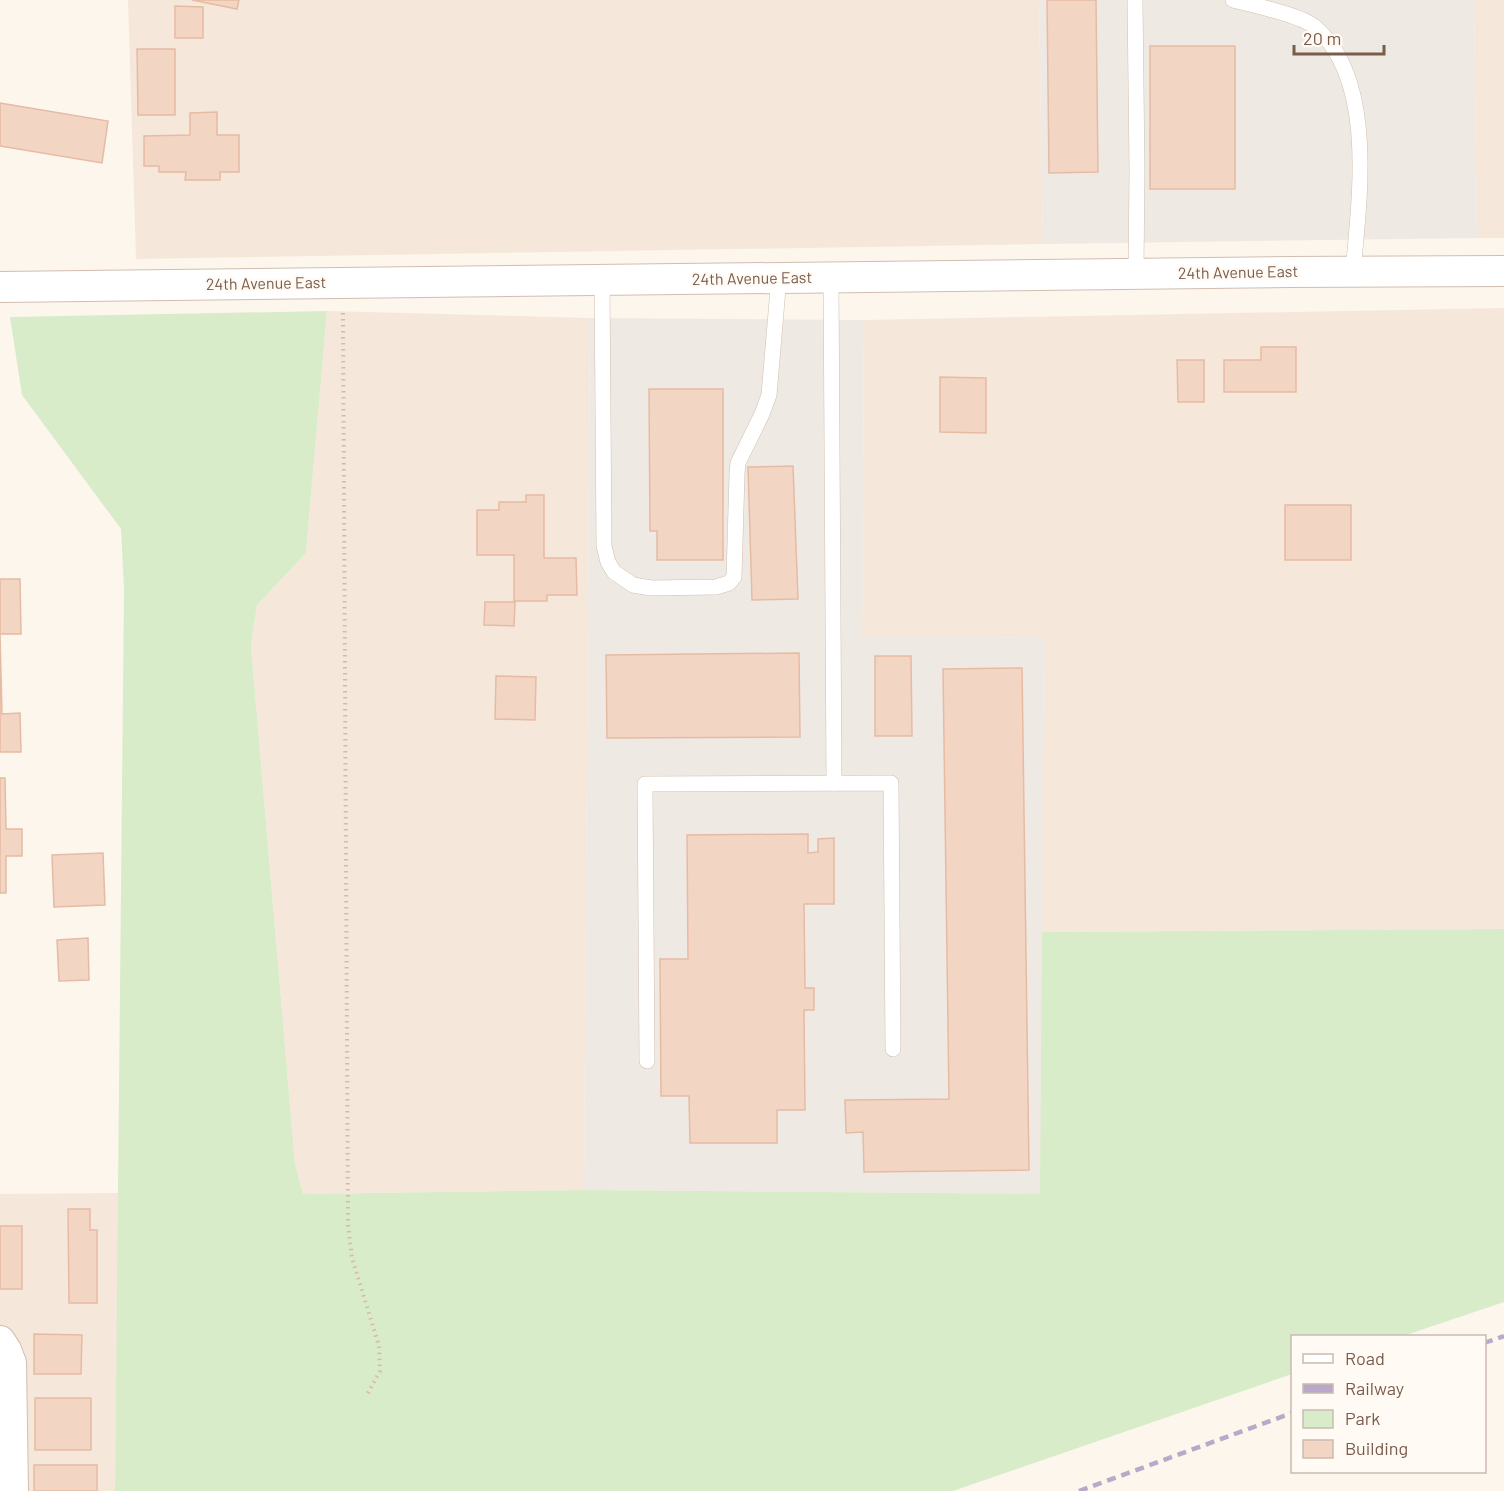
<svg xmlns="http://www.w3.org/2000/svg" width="1504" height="1491" font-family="Barlow,sans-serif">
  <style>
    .residential { fill: #f5e8da }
    .industrial { fill: #efe9e4 }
    .green { fill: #d8ecc9 }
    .building { fill: #f3d5c3; stroke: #e6bba3; stroke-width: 1.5 }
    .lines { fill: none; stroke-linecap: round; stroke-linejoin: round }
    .lane-casing { stroke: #d1beb0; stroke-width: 16 }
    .street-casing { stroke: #d1beb0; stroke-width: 32 }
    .path { stroke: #d9b8a5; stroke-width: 4; stroke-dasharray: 1.5 4.5; stroke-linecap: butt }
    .lane { stroke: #fff; stroke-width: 15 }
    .street { stroke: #fff; stroke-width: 30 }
    .rail { stroke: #b9a8c9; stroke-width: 4.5; stroke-dasharray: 9 6; stroke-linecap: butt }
    .labels { text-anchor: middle; stroke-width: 4.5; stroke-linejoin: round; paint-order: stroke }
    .street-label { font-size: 16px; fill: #7a5c4d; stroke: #fffaf3 }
  </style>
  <rect width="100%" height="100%" fill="#fdf6ec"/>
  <g class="residential">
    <path d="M128 0H1039L1043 244 136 259Z"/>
    <path d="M1474 0H1504V238H1477Z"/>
    <path d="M1504 308V929L1042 932 1045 638 862 637 864 320Z"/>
    <path d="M327 311 590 318 584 1190 303 1194 295 1164 251 646 257 605 306 553Z"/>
    <path d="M119 1193 115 1491H0V1194Z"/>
  </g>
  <g class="industrial">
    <path d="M1039 0H1474L1477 238 1043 244Z"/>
    <path d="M590 318 864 320 862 636 1045 638 1041 1194 584 1190Z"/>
  </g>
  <path class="green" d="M327 311 306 553 257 605 251 646 295 1164 303 1194 584 1190 1040 1194 1042 932 1504 929V1302L1403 1336H1292V1374L953 1491H115L124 589 121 529 22 395 10 317Z"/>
  <g class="building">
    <path d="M192 0H239L237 9Z"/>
    <path d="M1047 0H1096L1098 172 1049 173Z"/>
    <path d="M175 6 203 7V38H175Z"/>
    <rect x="1150" y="46" width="85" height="143"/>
    <path d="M137 49H175V115H138Z"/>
    <path d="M0 103 108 121 102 163 0 146Z"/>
    <path d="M217 112V135H239V172H220V180H185L186 172H159V166H144V136L190 135V113Z"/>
    <path d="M1261 347H1296V392H1224V360H1261Z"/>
    <path d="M1177 360H1204V402H1178Z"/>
    <path d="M940 377 986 378V433L940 432Z"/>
    <path d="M649 389H723V560H657V531H650Z"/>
    <path d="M793 466 798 599 752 600 748 467Z"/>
    <path d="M526 495H544V558H576L577 595H547V601H514V555H477V510H499V502H526Z"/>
    <rect x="1285" y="505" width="66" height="55"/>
    <path d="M0 579H20L21 634H0L2 714 20 713 21 752H0Z"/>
    <path d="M485 602H515L514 626 484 625Z"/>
    <path d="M799 653 800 737 607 738 606 655Z"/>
    <path d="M875 656H911L912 736H875Z"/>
    <path d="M1022 668 1029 1170 864 1172 863 1132 846 1133 845 1100 949 1099 943 669Z"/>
    <path d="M496 676 536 677 535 720 495 719Z"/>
    <path d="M0 778H5L6 829H22V856H6V893H0Z"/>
    <path d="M808 834V853L818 852V839L834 838V904H804L805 988H814V1010H804L805 1110H777V1143H690L689 1096H661L660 959H688L687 835Z"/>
    <path d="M103 853 105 905 54 907 52 855Z"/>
    <path d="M88 938 89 980 59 981 57 940Z"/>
    <path d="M68 1209H90V1230H97V1303H69Z"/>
    <rect x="0" y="1226" width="22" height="63"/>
    <path d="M34 1334 82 1335 81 1374H34Z"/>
    <rect x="35" y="1398" width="56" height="52"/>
    <rect x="34" y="1465" width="63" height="26"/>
  </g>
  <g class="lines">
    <g class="lane-casing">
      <g id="lane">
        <path d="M1135 0 1137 171 1136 273"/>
        <path d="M1233 0C1253 5 1301 15 1315 27 1377 80 1359 201 1353 272"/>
        <path d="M831 277 834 783"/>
        <path d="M602 279 604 546 608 562 614 572 633 585 651 588 716 587 729 583 734 577 737 474 738 463 762 414 769 395 779 277"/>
        <path d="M647 1061 645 784 891 783 893 1049"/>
      </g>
    </g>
    <g class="street-casing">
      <g id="street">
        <path d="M0 287 1289 272 1504 271"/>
        <path d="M0 1341 6 1350 11 1363 13 1491"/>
      </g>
    </g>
    <path class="path" d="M343 313 348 1225 352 1258 379 1346 380 1371 367 1395"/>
    <use href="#lane" class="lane"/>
    <use href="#street" class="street"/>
    <g class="rail">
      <path d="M1484 1343 1504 1336"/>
      <path d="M1079 1491 1292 1413"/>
    </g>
  </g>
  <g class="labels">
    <g class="street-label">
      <text transform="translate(1238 272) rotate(-1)" y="6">24th Avenue East</text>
      <text transform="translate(752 278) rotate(-1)" y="6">24th Avenue East</text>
      <text transform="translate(266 283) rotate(-1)" y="6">24th Avenue East</text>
    </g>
  </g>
  <rect x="1291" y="1335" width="195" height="138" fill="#fffaf3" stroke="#cabbb1" stroke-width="1.5"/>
  <rect x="1303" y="1354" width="30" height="9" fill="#ffffff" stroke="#cabbb1" stroke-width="1.5"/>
  <text x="1345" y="1365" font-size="18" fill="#7a5c4d">Road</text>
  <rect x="1303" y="1384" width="30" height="9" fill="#b9a8c9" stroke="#cabbb1" stroke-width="1.5"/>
  <text x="1345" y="1395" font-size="18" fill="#7a5c4d">Railway</text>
  <rect x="1303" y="1410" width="30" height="18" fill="#d8ecc9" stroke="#cabbb1" stroke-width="1.5"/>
  <text x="1345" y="1425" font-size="18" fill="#7a5c4d">Park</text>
  <rect x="1303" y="1440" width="30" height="18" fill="#f3d5c3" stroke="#cabbb1" stroke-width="1.5"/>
  <text x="1345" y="1455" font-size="18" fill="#7a5c4d">Building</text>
  <path d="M1294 45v9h90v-9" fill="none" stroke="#7a5c4d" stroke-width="3"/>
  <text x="1303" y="45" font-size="18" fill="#7a5c4d" stroke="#fffaf3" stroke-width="4.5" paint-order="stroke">20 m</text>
</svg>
